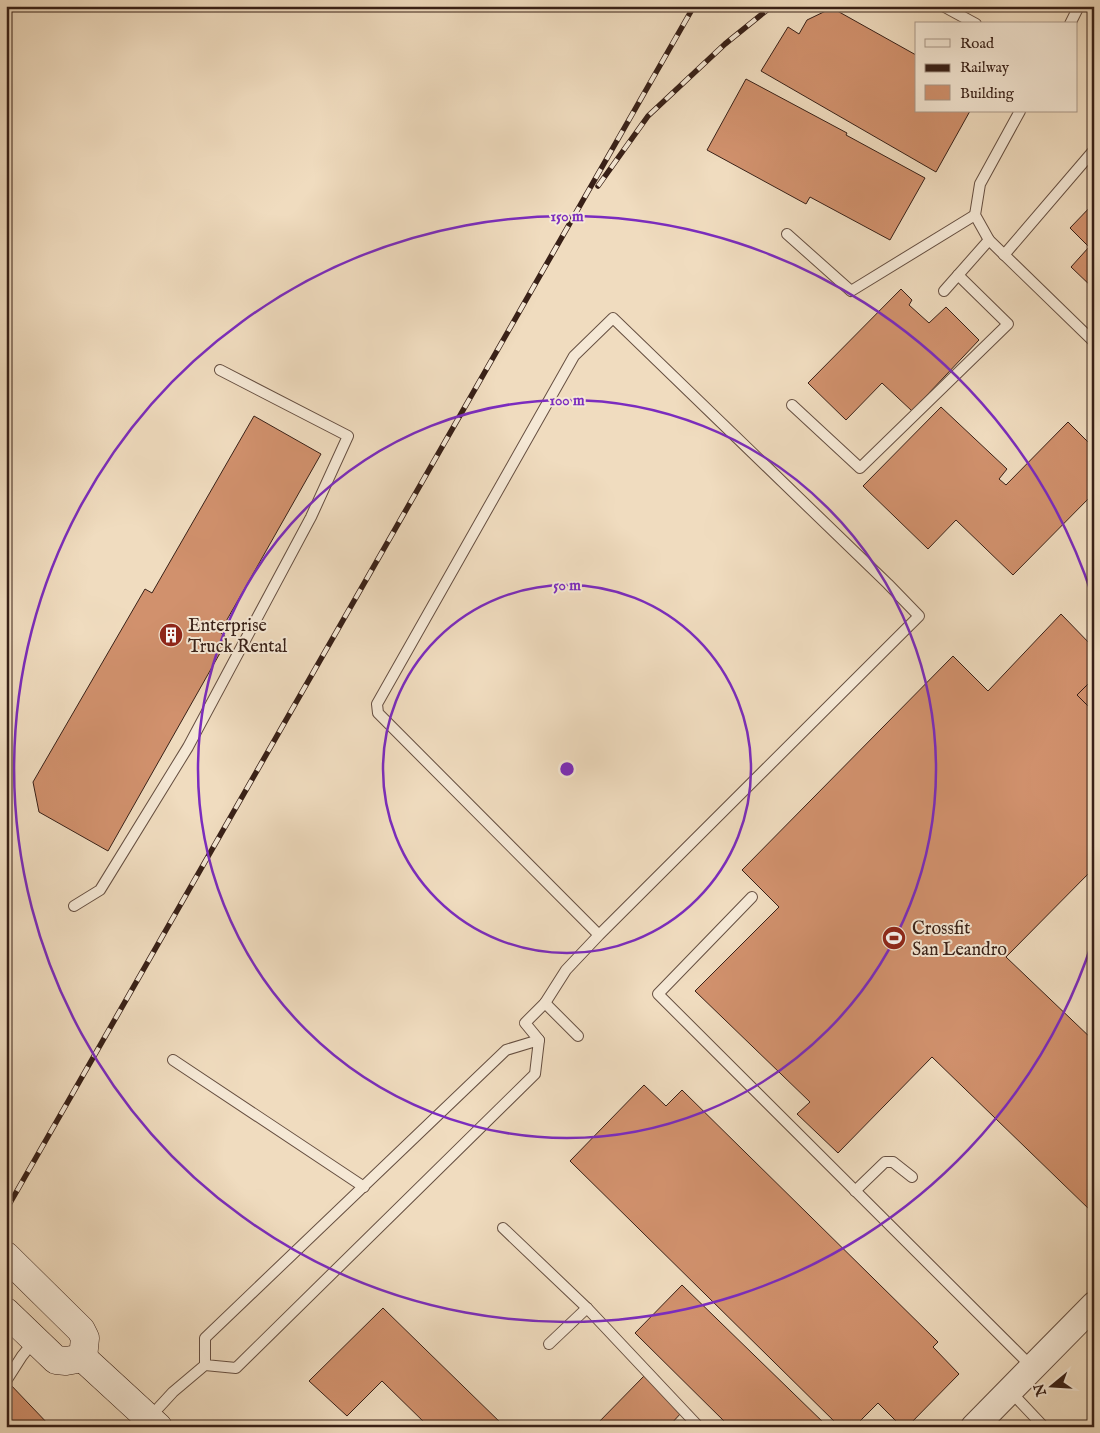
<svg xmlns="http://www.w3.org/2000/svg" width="1100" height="1433" font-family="'IM FELL English',serif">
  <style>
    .building { fill: #d1916d; stroke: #382017 }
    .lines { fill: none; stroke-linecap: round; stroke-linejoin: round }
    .service-casing { stroke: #664f41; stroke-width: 12 }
    .tertiary-casing { stroke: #664f41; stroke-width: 28 }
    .secondary-casing { stroke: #382017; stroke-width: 29 }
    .service { stroke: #f5e8d5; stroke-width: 10 }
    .tertiary { stroke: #f5e8d5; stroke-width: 26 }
    .secondary { stroke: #f5e8d5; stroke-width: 28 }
    .rail-casing { stroke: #382017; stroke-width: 5.5 }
    .rail { stroke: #f5e8d5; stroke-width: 4; stroke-dasharray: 11; stroke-linecap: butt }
    .ring { fill: none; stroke: #7b2cbf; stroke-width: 2.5 }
    .labels { text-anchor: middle; stroke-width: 4; stroke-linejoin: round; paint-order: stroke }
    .poi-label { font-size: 18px; fill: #382017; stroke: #f5e8d5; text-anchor: start }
    .centre { fill: #7b2cbf; stroke: #f5e8d5; stroke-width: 2.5 }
    .ring-label { font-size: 15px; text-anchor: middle; font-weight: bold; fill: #7b2cbf; stroke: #f5e8d5; stroke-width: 4; stroke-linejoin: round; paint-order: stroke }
  </style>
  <rect width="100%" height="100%" fill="#f0dcbf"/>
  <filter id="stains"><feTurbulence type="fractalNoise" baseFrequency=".004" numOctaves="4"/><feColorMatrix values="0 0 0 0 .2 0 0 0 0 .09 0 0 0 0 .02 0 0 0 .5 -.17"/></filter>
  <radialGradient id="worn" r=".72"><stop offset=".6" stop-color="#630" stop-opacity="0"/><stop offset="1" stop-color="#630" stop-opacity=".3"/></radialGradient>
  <g class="building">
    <path d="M832 8 916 55V111H970L936 172 761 71 788 27 799 34 807 20Z"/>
    <path d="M746 79 847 133 846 135 925 178 890 240 810 197 806 204 707 150Z"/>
    <path d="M1094 203V289L1071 267 1089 247 1070 228Z"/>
    <path d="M901 289 912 300 909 305 929 323 946 307 979 340 912 411 882 383 846 420 808 383Z"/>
    <path d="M941 407 1007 469 999 479 1006 485 1068 422 1094 448V493L1013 575 956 520 928 549 863 486Z"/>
    <path d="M254 416 321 454 220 632 228 639 108 851 39 812 33 782 145 589 152 593Z"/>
    <path d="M1061 614 1094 648V678L1077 695 1094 712V868L1006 957 1094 1041V1208L1091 1211 932 1057 838 1153 797 1114 810 1102 695 991 779 907 742 870 953 656 988 691Z"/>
    <path d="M1094 678V712L1077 695Z"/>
    <path d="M644 1085 666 1106 682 1090 938 1342 933 1347 959 1374 907 1427H902L878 1403 854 1427H840L570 1161Z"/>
    <path d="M682 1285 828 1427H730L635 1333Z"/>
    <path d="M383 1308 505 1427H429L382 1381 347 1416 309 1381Z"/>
    <path d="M645 1375 682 1412 670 1425 672 1427H594Z"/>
    <path d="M8 1382 51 1427H6V1386Z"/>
  </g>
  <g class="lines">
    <g class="service-casing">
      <g id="service">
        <path d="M943 6 976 24"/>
        <path d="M1070 24 1079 6"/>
        <path d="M1020 111 980 184 975 215 989 240 1094 342"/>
        <path d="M787 234 851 291 975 215"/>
        <path d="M1004 255 1094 150"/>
        <path d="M944 291 989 240"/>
        <path d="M792 405 860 468 1008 324 958 275"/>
        <path d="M752 897 658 994 1032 1367"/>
        <path d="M74 906 100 890 188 747 311 517 348 436 220 370"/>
        <path d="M545 1003 566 970 599 935 919 616 888 584 613 318 574 356 377 704 378 713 599 935"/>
        <path d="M539 1040 525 1023 545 1003 578 1036"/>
        <path d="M173 1060 364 1187"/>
        <path d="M855 1191 885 1162H893L912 1177"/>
        <path d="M503 1228 587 1308 699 1427"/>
        <path d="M549 1344 587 1308"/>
        <path d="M6 1381 22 1356 35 1340"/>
        <path d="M1010 1391 1044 1427"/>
        <path d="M150 1417 173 1392 205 1365 236 1368 535 1074 539 1040 506 1050 205 1338V1365"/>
      </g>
    </g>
    <g class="tertiary-casing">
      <path id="tertiary" d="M974 1427 1094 1305"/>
    </g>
    <g class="secondary-casing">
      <g id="secondary">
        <path d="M6 1256 81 1330 85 1338 83 1358"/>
        <path d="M6 1312 56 1360 66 1361 83 1358"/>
        <path d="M83 1358 158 1427"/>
      </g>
    </g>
    <use href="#service" class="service"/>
    <use href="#tertiary" class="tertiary"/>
    <use href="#secondary" class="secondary"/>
    <g class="rail-casing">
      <g id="rail">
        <path d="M598 186 648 116 725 44 772 6"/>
        <path d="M6 1210 694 6"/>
      </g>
    </g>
    <use href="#rail" class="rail"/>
  </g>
  <g class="ring">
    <circle cx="567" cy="769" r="184"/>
    <circle cx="567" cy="769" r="369"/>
    <path d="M1093 940A553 553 0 1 1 1093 598"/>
  </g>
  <defs>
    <g id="building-disc" transform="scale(1.25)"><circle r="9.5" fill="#8f2418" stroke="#f5e8d5"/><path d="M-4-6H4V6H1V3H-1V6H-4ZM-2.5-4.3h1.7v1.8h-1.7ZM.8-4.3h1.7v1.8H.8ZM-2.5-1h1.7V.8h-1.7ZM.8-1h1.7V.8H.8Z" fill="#fff"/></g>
    <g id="stadium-disc" transform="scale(1.25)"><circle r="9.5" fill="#8f2418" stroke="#f5e8d5"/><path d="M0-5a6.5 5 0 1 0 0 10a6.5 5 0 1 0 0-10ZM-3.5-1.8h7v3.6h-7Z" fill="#fff"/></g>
  </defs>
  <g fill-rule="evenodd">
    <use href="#building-disc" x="171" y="635"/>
    <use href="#stadium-disc" x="894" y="938"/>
  </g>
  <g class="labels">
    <g class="poi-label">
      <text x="188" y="631">Enterprise<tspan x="188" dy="21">Truck Rental</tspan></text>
      <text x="912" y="934">Crossfit<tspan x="912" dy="21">San Leandro</tspan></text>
    </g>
  </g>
  <circle cx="567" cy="769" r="8" class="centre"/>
  <g class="ring-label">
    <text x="567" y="221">150 m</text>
    <text x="567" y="405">100 m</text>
    <text x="567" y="590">50 m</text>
  </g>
  <rect width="1100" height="1433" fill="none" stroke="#f0dcbf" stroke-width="25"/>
  <rect x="8" y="8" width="1085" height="1418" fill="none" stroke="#382017" stroke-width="2.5"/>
  <rect x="12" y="12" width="1075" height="1408" fill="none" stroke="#382017"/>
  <rect x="915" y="22" width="162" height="90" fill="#f5e8d5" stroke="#a99889"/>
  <rect x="925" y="39" width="25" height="8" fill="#f5e8d5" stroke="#a99889"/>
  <text x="960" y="48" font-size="15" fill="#382017">Road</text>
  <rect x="925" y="64" width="25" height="8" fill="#382017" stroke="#a99889"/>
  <text x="960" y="72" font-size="15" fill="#382017">Railway</text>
  <rect x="925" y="85" width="25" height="15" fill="#d1916d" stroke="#a99889"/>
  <text x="960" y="98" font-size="15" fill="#382017">Building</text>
  <g transform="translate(1052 1386) rotate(252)" stroke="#f5e8d5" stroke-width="4" paint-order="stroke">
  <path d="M0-4L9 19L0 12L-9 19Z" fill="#382017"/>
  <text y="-8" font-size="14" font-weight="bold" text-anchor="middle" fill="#382017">N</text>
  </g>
  <rect width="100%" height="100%" filter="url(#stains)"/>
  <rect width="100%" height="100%" fill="url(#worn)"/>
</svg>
